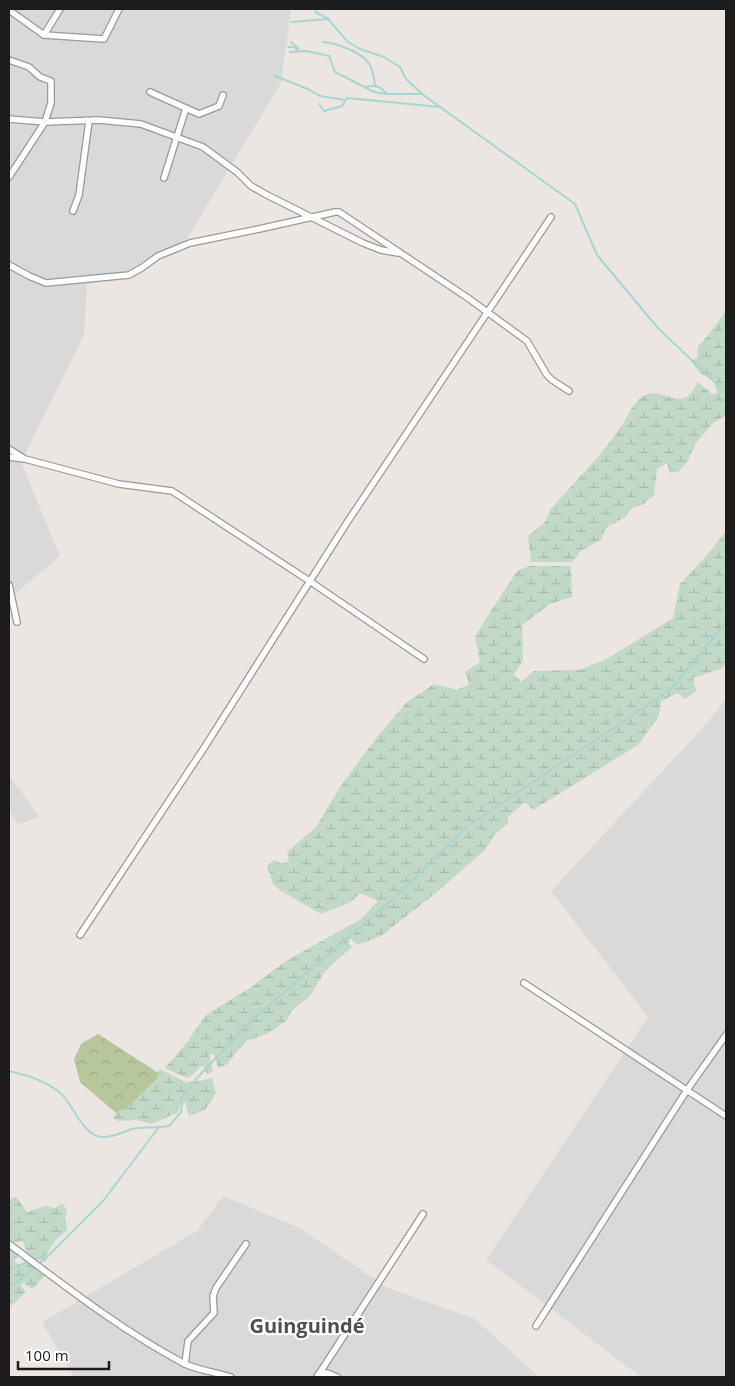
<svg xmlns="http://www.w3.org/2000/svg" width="735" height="1386" font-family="'Open Sans',sans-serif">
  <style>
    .residential { fill: #dad9da }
    .forest { fill: url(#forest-crowns) }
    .wetland { fill: url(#wetland-marsh) }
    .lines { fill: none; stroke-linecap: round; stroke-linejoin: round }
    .stream { stroke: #a8d5d1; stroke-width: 2 }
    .minor-casing { stroke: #999; stroke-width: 8 }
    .minor { stroke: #fff; stroke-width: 5.5 }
    .labels { text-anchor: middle; stroke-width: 4.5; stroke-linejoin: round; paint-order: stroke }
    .quarter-label { font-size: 20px; font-weight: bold; fill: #4f4f4f; stroke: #fff }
  </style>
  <defs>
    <pattern id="forest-crowns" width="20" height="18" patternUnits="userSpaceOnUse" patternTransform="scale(1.25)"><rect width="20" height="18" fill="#b6c79c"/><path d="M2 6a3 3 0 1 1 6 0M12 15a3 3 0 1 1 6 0" fill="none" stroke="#9caa86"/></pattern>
    <pattern id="wetland-marsh" width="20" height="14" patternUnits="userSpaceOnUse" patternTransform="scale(1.25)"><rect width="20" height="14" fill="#c2d9c7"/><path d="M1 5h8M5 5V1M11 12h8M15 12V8" fill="none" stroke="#a6baaa"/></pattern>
  </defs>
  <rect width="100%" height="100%" fill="#ece6e3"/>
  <g class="residential">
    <path d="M9 9H291L281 83 179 252 87 285 84 335 21 462 60 556 9 599Z"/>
    <path d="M726 699V1377H641L486 1260 648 1017 551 891 707 723Z"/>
    <path d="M9 775 23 794 40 817 18 824 9 810Z"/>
    <path d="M223 1196 300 1228 386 1287 475 1319 537 1375V1377H74L42 1322 197 1231Z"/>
  </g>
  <path class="forest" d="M98 1034 157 1072 158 1079 127 1108 116 1113 80 1082 74 1059 81 1044Z"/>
  <g class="wetland">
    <path d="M726 311V415L712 424 696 443 688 461 678 472 670 473 667 463 657 469 654 495 645 503 631 509 625 517 606 528 601 540 581 551 573 562H531L528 536 545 522 550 510C575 481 603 455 624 422 629 413 635 400 645 395 660 388 675 404 686 397 691 394 695 387 698 382L713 395 717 393 714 381 700 373 691 361 697 358 698 347 713 329Z"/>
    <path d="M726 531V662L723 668 693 678 696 691 685 699 678 693 661 701 659 716 638 745 533 810 525 802 508 817V823L495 834 485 850 437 892 381 936 357 945 351 939 348 942 352 947 326 970 309 997 293 1009 285 1022 267 1034 246 1041 226 1065 218 1068 214 1054 209 1055 213 1071 207 1074 203 1066C196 1069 194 1076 187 1078L165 1068 184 1046 206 1015 250 988 286 961 361 919 378 901 360 893 351 902 321 914 281 891 273 884 267 865 275 860 282 864 289 860 287 852 316 827 340 787 377 737 406 703 434 684 457 690 469 684 465 672 480 662 475 636 517 571 529 566H571L572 597 550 604 522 625 523 660 514 674 521 682 534 671 579 670 605 660 673 618 680 584 708 554Z"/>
    <path d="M160 1069 187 1083 212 1078 216 1093 205 1110 189 1116 185 1102 180 1104 177 1113 151 1124 137 1120 118 1121 113 1119 116 1113 127 1108 157 1079V1072Z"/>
    <path d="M16 1197 27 1212 45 1206 55 1208 62 1203 67 1210 65 1218 67 1230C55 1240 48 1247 46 1262 32 1256 26 1257 23 1241L11 1243 9 1241V1199Z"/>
    <path d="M9 1248 19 1255 14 1261 22 1267 26 1260 44 1276 34 1288H31L23 1283 21 1286 26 1292 9 1308Z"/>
  </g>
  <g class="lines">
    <g class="stream">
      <path d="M315 9 317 13 327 18 348 42 360 49 384 57 400 67 406 79 422 94 575 204 597 255 657 327 726 393"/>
      <path d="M291 22 329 19"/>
      <path d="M291 42 298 48"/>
      <path d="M323 42C336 43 363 52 370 65 373 70 374 79 375 85"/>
      <path d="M288 47H294L299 51"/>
      <path d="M290 52 306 51 329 56 335 72 374 92 387 94H421"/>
      <path d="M275 76 308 89 320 96 345 100"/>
      <path d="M365 87C375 85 379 85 386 93"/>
      <path d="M319 104 324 111 342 106 347 98 440 107"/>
      <path d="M9 1071C27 1075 43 1080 58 1091 73 1102 82 1136 102 1137 112 1138 122 1132 132 1129 140 1127 150 1128 159 1127"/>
      <path d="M9 1269 47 1255"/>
      <path d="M9 1289 49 1255 103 1201 159 1127 169 1126 181 1112 182 1097 197 1078 253 1019 393 899 469 825 670 690 726 622"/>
    </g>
    <g class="minor-casing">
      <g id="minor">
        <path d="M9 10 44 35 104 39 119 9"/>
        <path d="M44 35 60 9"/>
        <path d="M9 60 29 67 40 77 51 81V103L45 122 9 177"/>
        <path d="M150 92 199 114 219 106 223 95"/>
        <path d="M9 119 45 122 99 120 141 124 203 147 237 172 251 186 267 195 363 243 381 250 398 253"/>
        <path d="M164 178 186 108"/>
        <path d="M73 211 79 195 89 121"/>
        <path d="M9 265 29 276 46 283 129 275 143 267 158 256 190 243 259 229 335 212H339L468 298 527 341 547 375 552 380 569 391"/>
        <path d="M9 449 22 457"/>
        <path d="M9 457 25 459 119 484 172 491 311 582 424 659"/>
        <path d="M9 585 17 622"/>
        <path d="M80 935 204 748 348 521 551 217"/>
        <path d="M524 983 726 1116"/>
        <path d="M9 1244C65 1286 121 1330 183 1363 196 1370 216 1372 231 1377"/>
        <path d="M536 1326 687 1090 726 1035"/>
        <path d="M185 1364 188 1341 214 1313 213 1296 216 1288 246 1244"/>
        <path d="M318 1375 327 1373 337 1377"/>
        <path d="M317 1377 423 1214"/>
      </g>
    </g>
    <use href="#minor" class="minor"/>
  </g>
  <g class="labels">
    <g class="quarter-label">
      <text x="307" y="1333">Guinguindé</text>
    </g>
  </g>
  <rect width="735" height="1386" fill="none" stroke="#1c1c1c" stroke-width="20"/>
  <path d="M18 1361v8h91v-8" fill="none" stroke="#1c1c1c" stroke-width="2.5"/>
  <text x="25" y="1361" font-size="15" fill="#1c1c1c" stroke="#ffffff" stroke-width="4" paint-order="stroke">100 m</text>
</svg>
